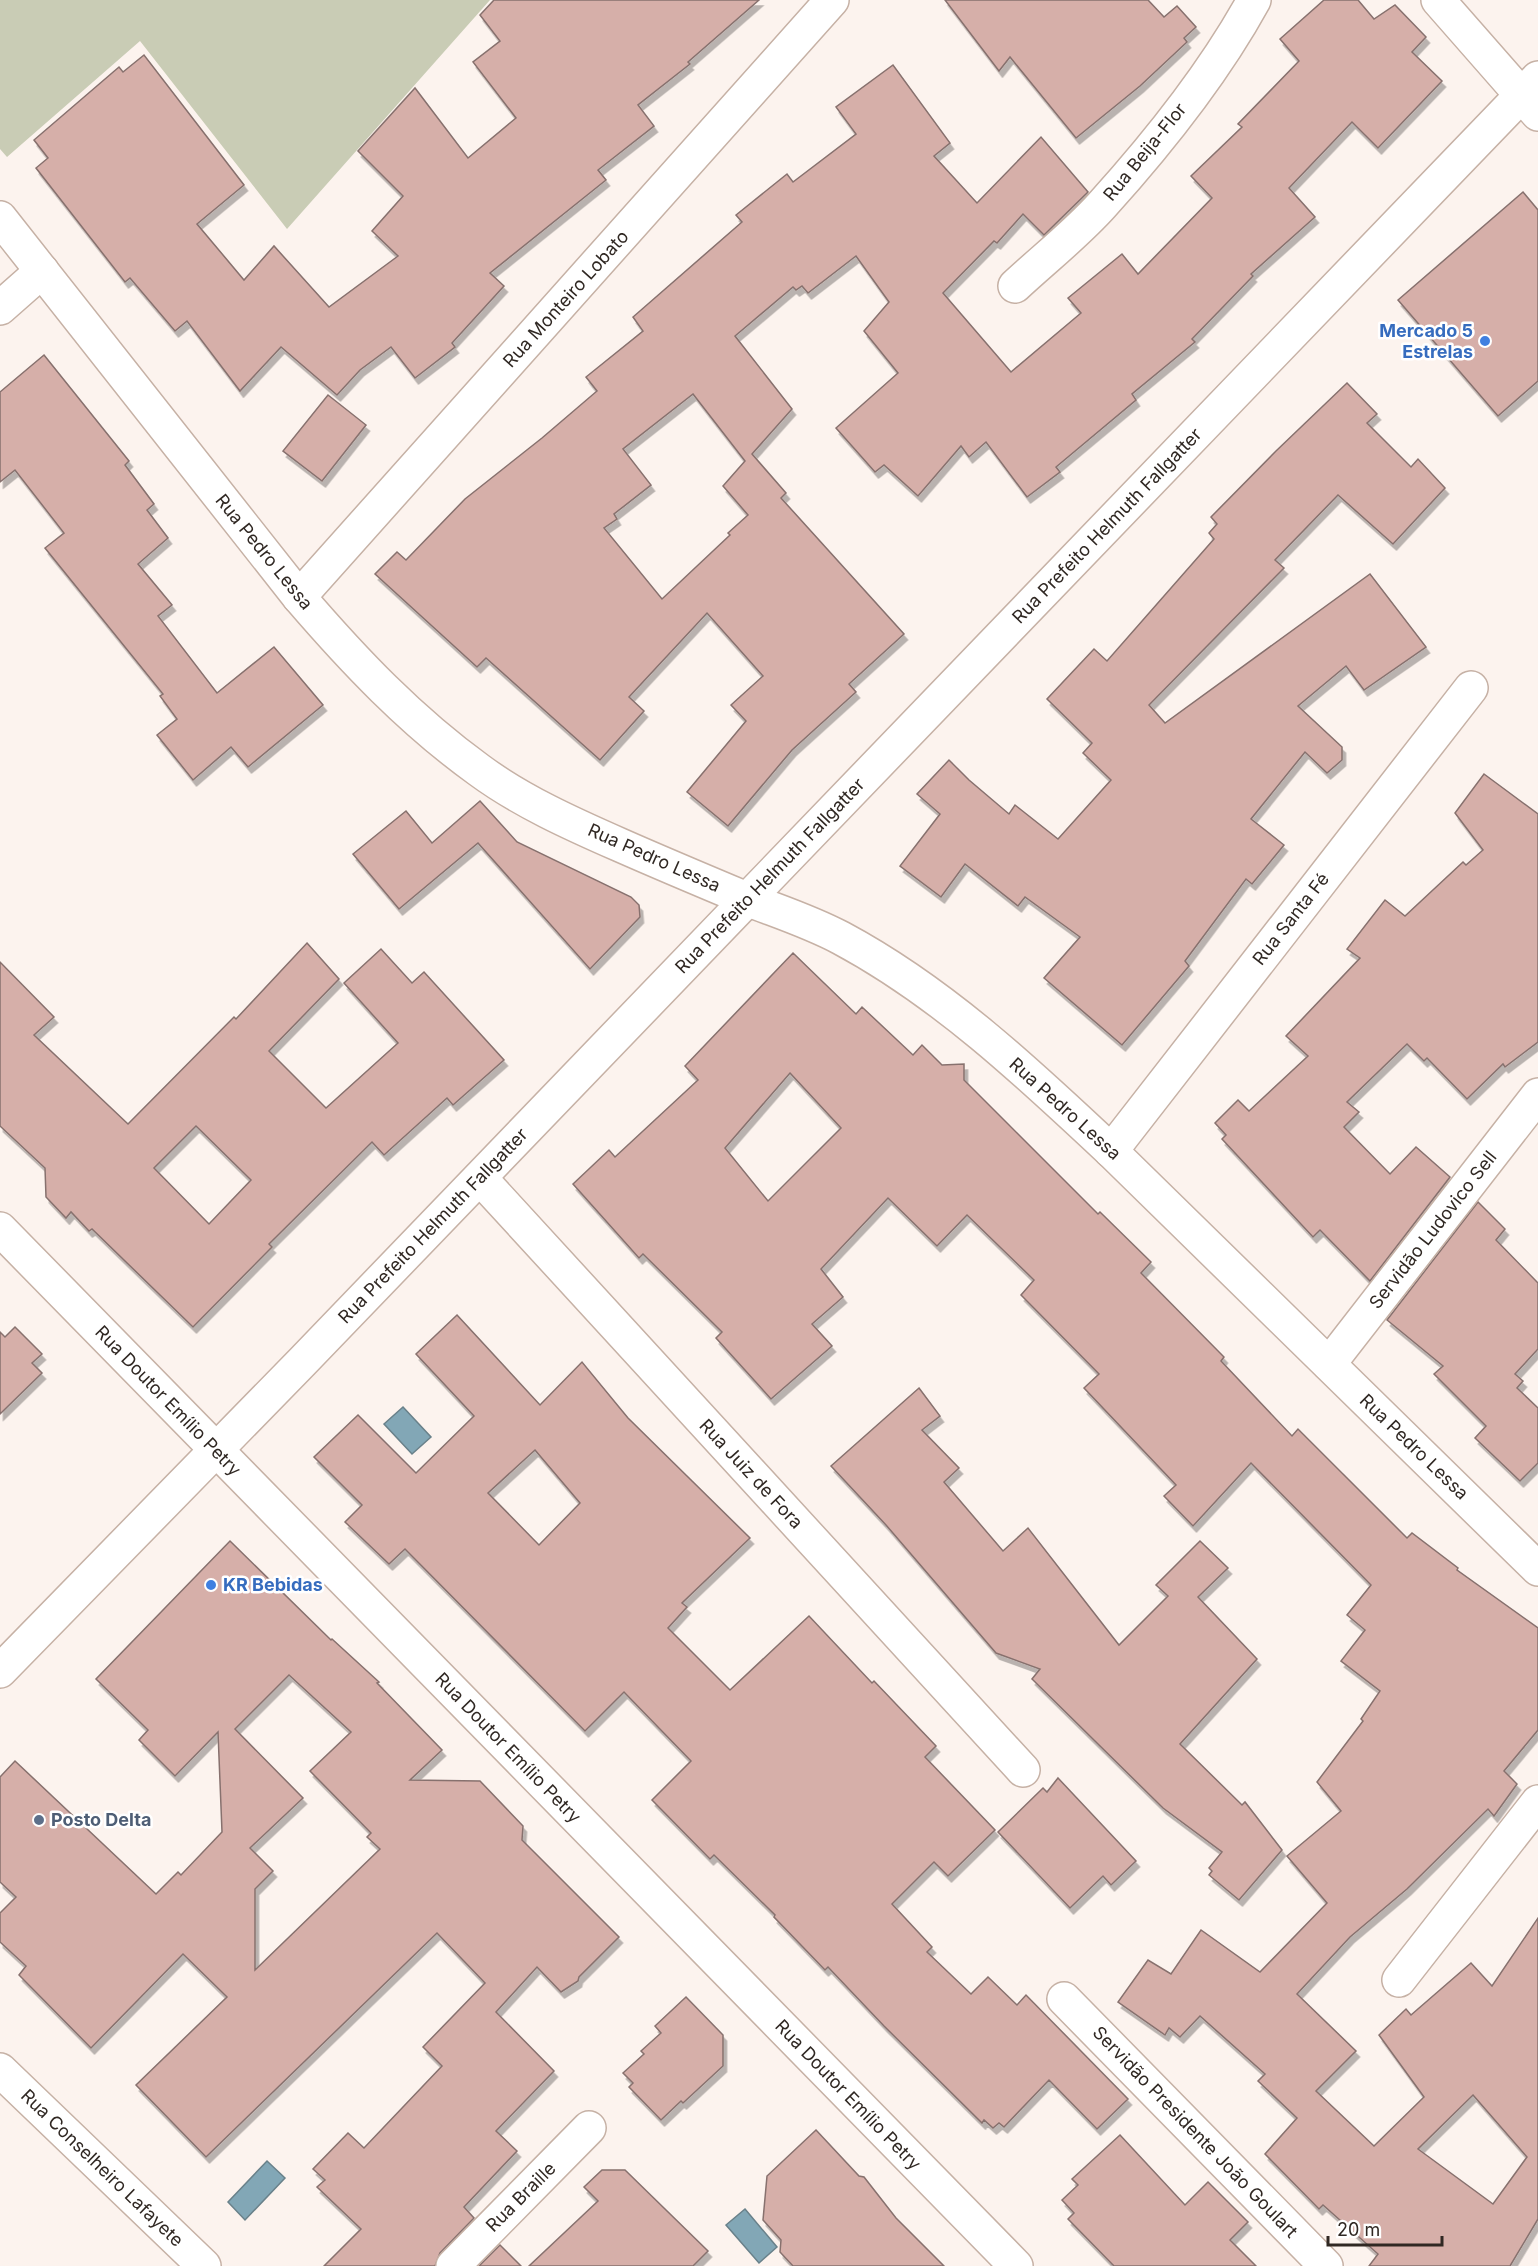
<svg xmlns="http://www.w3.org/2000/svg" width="1538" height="2266" font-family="Inter,sans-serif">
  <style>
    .green { fill: #c9ccb5 }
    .water { fill: #82a7b6; stroke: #69818a; stroke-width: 1.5 }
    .building { fill: #d6afa9; stroke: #87716e; stroke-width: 1.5; fill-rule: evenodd; filter: url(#shadow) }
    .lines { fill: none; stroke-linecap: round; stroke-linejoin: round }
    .minor-casing { stroke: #c6b1a5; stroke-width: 36 }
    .tertiary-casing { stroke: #c6b1a5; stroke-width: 36 }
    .primary-casing { stroke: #c6b1a5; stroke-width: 36 }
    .minor { stroke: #fff; stroke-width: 33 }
    .tertiary { stroke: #fff; stroke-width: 33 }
    .primary { stroke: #fff; stroke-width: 33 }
    .shop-dot { fill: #3f7fe0; stroke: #fff; stroke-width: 2 }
    .service-dot { fill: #5c6f8a; stroke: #fff; stroke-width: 2 }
    .labels { text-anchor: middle; stroke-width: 5; stroke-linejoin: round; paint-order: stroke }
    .street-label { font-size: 18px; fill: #302823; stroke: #fff }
    .shop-label { font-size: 18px; font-weight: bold; fill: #366cbe; stroke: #fff; text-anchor: end }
    .service-label { font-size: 18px; font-weight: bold; fill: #4e5e75; stroke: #fff; text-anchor: start }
  </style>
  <defs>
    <filter id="shadow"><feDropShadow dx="3.5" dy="6" stdDeviation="0" flood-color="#0004"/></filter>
  </defs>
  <rect width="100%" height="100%" fill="#fcf3ee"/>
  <path class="green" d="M0 0H490L287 229 140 41 7 157 0 149Z"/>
  <g class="water">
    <path d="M403 1407 431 1437 412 1454 384 1424Z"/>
    <path d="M267 2161 285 2178 245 2220 228 2202Z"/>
    <path d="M745 2209 777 2247 759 2263 726 2225Z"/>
  </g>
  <g class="building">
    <path d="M494 0H759L688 62 690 64 638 105 654 126 598 170 606 180 490 273 504 286 452 343 455 347 415 378 391 347 360 370 337 395 281 347 240 391 187 321 175 331 130 278 125 282 36 168 48 158 34 140 119 67 123 72 144 55 244 185 197 224 244 280 274 246 329 307 398 256 372 231 403 196 358 151 415 88 468 158 516 118 473 62 500 41 480 15Z"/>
    <path d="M945 0H1148L1164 17 1177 6 1196 27 1184 38 1187 42 1140 86 1076 138 1010 57 999 71Z"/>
    <path d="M1324 0H1358L1374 19 1395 5 1426 37 1412 52 1442 81 1378 148 1352 122 1289 188 1315 217 1251 274 1253 276 1192 339 1195 342 1132 394 1136 400 1056 467 1060 472 1027 497 986 442 969 457 961 446 918 496 884 465 875 472 836 428 898 373 864 331 889 302 856 256 808 293 802 286 796 290 793 287 735 336 792 409 752 454 786 493 781 498 904 634 849 684 856 692 792 750 728 826 687 792 746 721 731 705 763 676 707 613 629 697 644 711 600 760 486 658 477 667 375 574 397 552 406 560 465 499 542 438 597 391 586 377 643 331 633 317 742 222 736 215 787 174 793 182 856 134 836 107 893 65 950 143 934 156 977 203 1041 137 1088 192 1044 235 1023 214 997 243 994 241 943 293 1011 372 1081 313 1068 298 1122 254 1138 274 1212 198 1191 176 1242 127 1238 124 1299 61 1280 39ZM693 394 745 461 723 486 748 515 728 533 730 535 662 599 604 528 617 519 614 514 651 485 623 449Z"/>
    <path d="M1523 192 1538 210V381L1498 416 1398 300Z"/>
    <path d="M44 355 129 461 125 465 154 504 147 510 168 538 138 564 172 605 158 616 217 693 274 647 323 705 248 767 231 747 193 780 157 735 177 719 160 696 163 694 45 548 64 533 15 470 0 482V392Z"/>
    <path d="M1347 383 1377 414 1367 423 1411 467 1418 459 1445 488 1393 544 1338 495 1275 560 1284 568 1149 705 1165 723 1370 574 1426 647 1364 690 1346 666 1298 706 1342 747V760L1327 773 1305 752 1251 819 1284 845 1252 884 1246 879 1185 961 1189 966 1122 1045 1044 978 1080 937 1025 897 1018 906 965 864 941 897 900 866 940 814 917 794 949 760 969 780 1009 814 1015 805 1058 839 1111 780 1083 753 1092 743 1047 699 1094 649 1107 661 1214 539 1209 533 1217 524 1211 517 1276 451Z"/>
    <path d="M328 395 366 425 322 481 283 451Z"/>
    <path d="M1484 774 1538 814V1042L1505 1067 1503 1064 1467 1099 1427 1058 1424 1061 1407 1044 1347 1102 1359 1112 1344 1127 1390 1174 1416 1147 1450 1177 1370 1281 1320 1230 1313 1237 1222 1139 1226 1135 1215 1123 1238 1100 1249 1111 1308 1056 1286 1036 1360 958 1347 949 1385 900 1405 916 1463 862 1466 865 1483 850 1455 813Z"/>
    <path d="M480 801 517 842 631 897 639 905 640 917 590 969 478 843 399 909 353 854 406 811 432 843Z"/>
    <path d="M307 943 339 979 269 1051 326 1108 398 1043 344 983 381 949 412 983 424 972 504 1060 453 1105 447 1098 384 1155 372 1142 269 1244 272 1247 193 1327 92 1229 89 1231 71 1212 66 1218 46 1197 45 1168 0 1126V962L54 1017 34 1035 128 1124 234 1017 236 1019ZM196 1126 251 1180 209 1224 154 1168Z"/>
    <path d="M793 953 856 1014 862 1007 913 1055 922 1045 942 1065 964 1064V1080L1098 1214 1100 1212 1151 1262 1141 1273 1224 1357 1221 1361 1292 1436 1298 1429 1407 1538 1412 1533 1458 1568 1457 1570 1538 1628V1730L1504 1771 1517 1784 1494 1816 1488 1809 1407 1889 1350 1937 1297 1994 1356 2051 1316 2091 1374 2146 1424 2097 1379 2035 1406 2009 1411 2015 1471 1963 1492 1986 1538 1918V2219L1510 2266H1369L1378 2254 1323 2205 1319 2209 1265 2154 1297 2118 1258 2081 1265 2074 1200 2016 1180 2037 1169 2028 1165 2035 1118 2002 1148 1960 1171 1974 1201 1930 1260 1972 1327 1903 1287 1856 1341 1811 1317 1782 1363 1721 1361 1719 1380 1691 1341 1661 1365 1630 1347 1615 1371 1585 1251 1463 1193 1526 1164 1496 1176 1485 1084 1388 1099 1374 1021 1295 1034 1280 967 1215 937 1246 888 1198 821 1269 843 1297 812 1324 832 1346 771 1399 716 1338 722 1332 643 1254 639 1258 573 1184 609 1150 615 1157 698 1080 685 1066ZM790 1073 841 1128 768 1201 725 1148ZM1473 2095 1527 2157 1493 2204 1418 2149Z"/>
    <path d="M1478 1202 1505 1229 1496 1240 1538 1283V1349L1515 1374 1523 1381 1517 1388 1538 1408V1463L1520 1481 1475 1438 1486 1426 1434 1374 1443 1366 1387 1320Z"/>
    <path d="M457 1315 540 1405 582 1362 628 1418 750 1538 682 1603 687 1607 668 1628 730 1690 809 1616 872 1683 874 1681 936 1746 925 1757 995 1830 948 1876 934 1862 892 1904 932 1947 927 1952 971 1994 988 1977 1017 2005 1026 1995 1128 2099 1097 2129 1049 2080 1004 2127 999 2123 993 2128 984 2120 982 2123 884 2026 828 1967 825 1970 774 1917 775 1915 714 1855 710 1859 652 1800 691 1761 624 1692 585 1731 405 1549 389 1564 345 1522 362 1505 314 1457 358 1415 416 1473 474 1416 416 1354ZM535 1450 580 1503 539 1545 488 1493Z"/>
    <path d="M15 1327 42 1354 32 1363 42 1373 0 1414V1332L5 1337Z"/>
    <path d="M919 1388 940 1416 922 1430 959 1468 944 1482 1003 1551 1028 1528 1119 1645 1168 1596 1156 1585 1200 1541 1228 1568 1198 1597 1257 1659 1180 1744 1242 1805 1245 1802 1282 1850 1239 1900 1209 1875 1212 1871 1209 1868 1222 1852 1163 1808 1032 1679 1040 1669 996 1653 886 1525 831 1466Z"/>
    <path d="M230 1541 331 1640 332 1639 379 1682 377 1683 442 1750 410 1780 480 1781 523 1826 522 1840 619 1937 579 1977 578 1981 561 1992 537 1967 496 2012 554 2071 496 2131 517 2151 464 2207 474 2218 440 2253 435 2266H324L361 2229 317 2187 325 2180 313 2169 348 2133 364 2148 442 2066 423 2047 485 1983 437 1933 206 2157 136 2085 227 1997 183 1954 91 2048 19 1975 26 1966 0 1942V1913L16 1897 0 1882V1777L15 1761 156 1894 178 1872 181 1875 222 1832 218 1732 175 1776 139 1740 148 1730 96 1679ZM289 1675 351 1732 310 1771 371 1833 367 1837 380 1849 255 1970V1889L273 1871 250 1848 303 1798 235 1729Z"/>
    <path d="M1058 1778 1136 1861 1111 1885 1103 1876 1070 1908 998 1832 1043 1788 1047 1792Z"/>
    <path d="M686 1997 723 2035V2066L683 2103 681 2101 661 2120 629 2087 633 2083 623 2073 644 2054 641 2051 661 2033 655 2026Z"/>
    <path d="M816 2130 859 2176 864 2177 896 2218 944 2266H793L780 2252 781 2240 763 2220 767 2176Z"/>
    <path d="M1120 2135 1185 2205 1208 2182 1248 2222 1230 2240 1256 2266H1114L1068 2219 1074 2213 1062 2200 1078 2185 1072 2179Z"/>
    <path d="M602 2170H625L708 2251 693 2266H529L598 2201 584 2187Z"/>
    <path d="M500 2245 521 2266H479Z"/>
  </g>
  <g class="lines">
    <g class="minor-casing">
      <g id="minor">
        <path d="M1438 0 1538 114"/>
        <path d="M0 218 299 597C354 661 411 721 479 770 521 801 572 824 620 845 663 864 706 882 749 900 780 912 811 922 841 938 942 992 1028 1073 1111 1151L1538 1569"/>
        <path d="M1015 286C1044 259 1076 234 1102 205 1158 143 1214 73 1254 0"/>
        <path d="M0 308 42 271"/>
        <path d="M299 597 832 0"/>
        <path d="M1111 1151 1471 688"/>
        <path d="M480 1178 1023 1770"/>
        <path d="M0 1229 1016 2266"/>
        <path d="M1329 1364 1538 1095"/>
        <path d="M1399 1980 1538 1802"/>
        <path d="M1064 1999 1326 2266"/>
        <path d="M453 2266 589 2128"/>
      </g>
    </g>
    <g class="tertiary-casing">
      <path id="tertiary" d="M0 2070 204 2266"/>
    </g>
    <g class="primary-casing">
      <path id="primary" d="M0 1671 303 1361 1538 78"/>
    </g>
    <use href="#minor" class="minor"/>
    <use href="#tertiary" class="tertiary"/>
    <use href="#primary" class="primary"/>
  </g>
  <g class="shop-dot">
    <circle cx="1485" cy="341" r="6"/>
    <circle cx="211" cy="1585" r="6"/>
  </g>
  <circle class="service-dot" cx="39" cy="1820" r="6"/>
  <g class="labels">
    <g class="street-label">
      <text transform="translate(1145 152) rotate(-51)" y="6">Rua Beija-Flor</text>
      <text transform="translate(566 299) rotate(-48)" y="6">Rua Monteiro Lobato</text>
      <text transform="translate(1107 526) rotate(-46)" y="6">Rua Prefeito Helmuth Fallgatter</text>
      <text transform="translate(264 552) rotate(51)" y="6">Rua Pedro Lessa</text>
      <text transform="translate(654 858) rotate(24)" y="6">Rua Pedro Lessa</text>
      <text transform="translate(770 876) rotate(-46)" y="6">Rua Prefeito Helmuth Fallgatter</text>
      <text transform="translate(1291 919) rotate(-52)" y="6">Rua Santa Fé</text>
      <text transform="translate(1065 1109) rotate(42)" y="6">Rua Pedro Lessa</text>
      <text transform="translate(433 1226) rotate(-46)" y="6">Rua Prefeito Helmuth Fallgatter</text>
      <text transform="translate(1433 1230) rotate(-52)" y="6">Servidão Ludovico Sell</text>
      <text transform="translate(168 1401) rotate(46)" y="6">Rua Doutor Emílio Petry</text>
      <text transform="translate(1414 1447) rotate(44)" y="6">Rua Pedro Lessa</text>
      <text transform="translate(751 1474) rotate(47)" y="6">Rua Juiz de Fora</text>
      <text transform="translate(508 1748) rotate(46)" y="6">Rua Doutor Emílio Petry</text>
      <text transform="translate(848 2095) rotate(46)" y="6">Rua Doutor Emílio Petry</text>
      <text transform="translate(1195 2132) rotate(46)" y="6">Servidão Presidente João Goulart</text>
      <text transform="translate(102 2168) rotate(44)" y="6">Rua Conselheiro Lafayete</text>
      <text transform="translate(521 2197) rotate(-45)" y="6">Rua Braille</text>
    </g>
    <g class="shop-label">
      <text x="1473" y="337">Mercado 5<tspan x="1473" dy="21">Estrelas</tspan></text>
      <text x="223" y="1591" text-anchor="start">KR Bebidas</text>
    </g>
    <g class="service-label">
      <text x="51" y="1826">Posto Delta</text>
    </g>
  </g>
  <path d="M1328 2236v9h114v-9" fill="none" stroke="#302823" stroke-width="3"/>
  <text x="1337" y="2236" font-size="18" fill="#302823" stroke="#ffffff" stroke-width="4.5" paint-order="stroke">20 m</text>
</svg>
